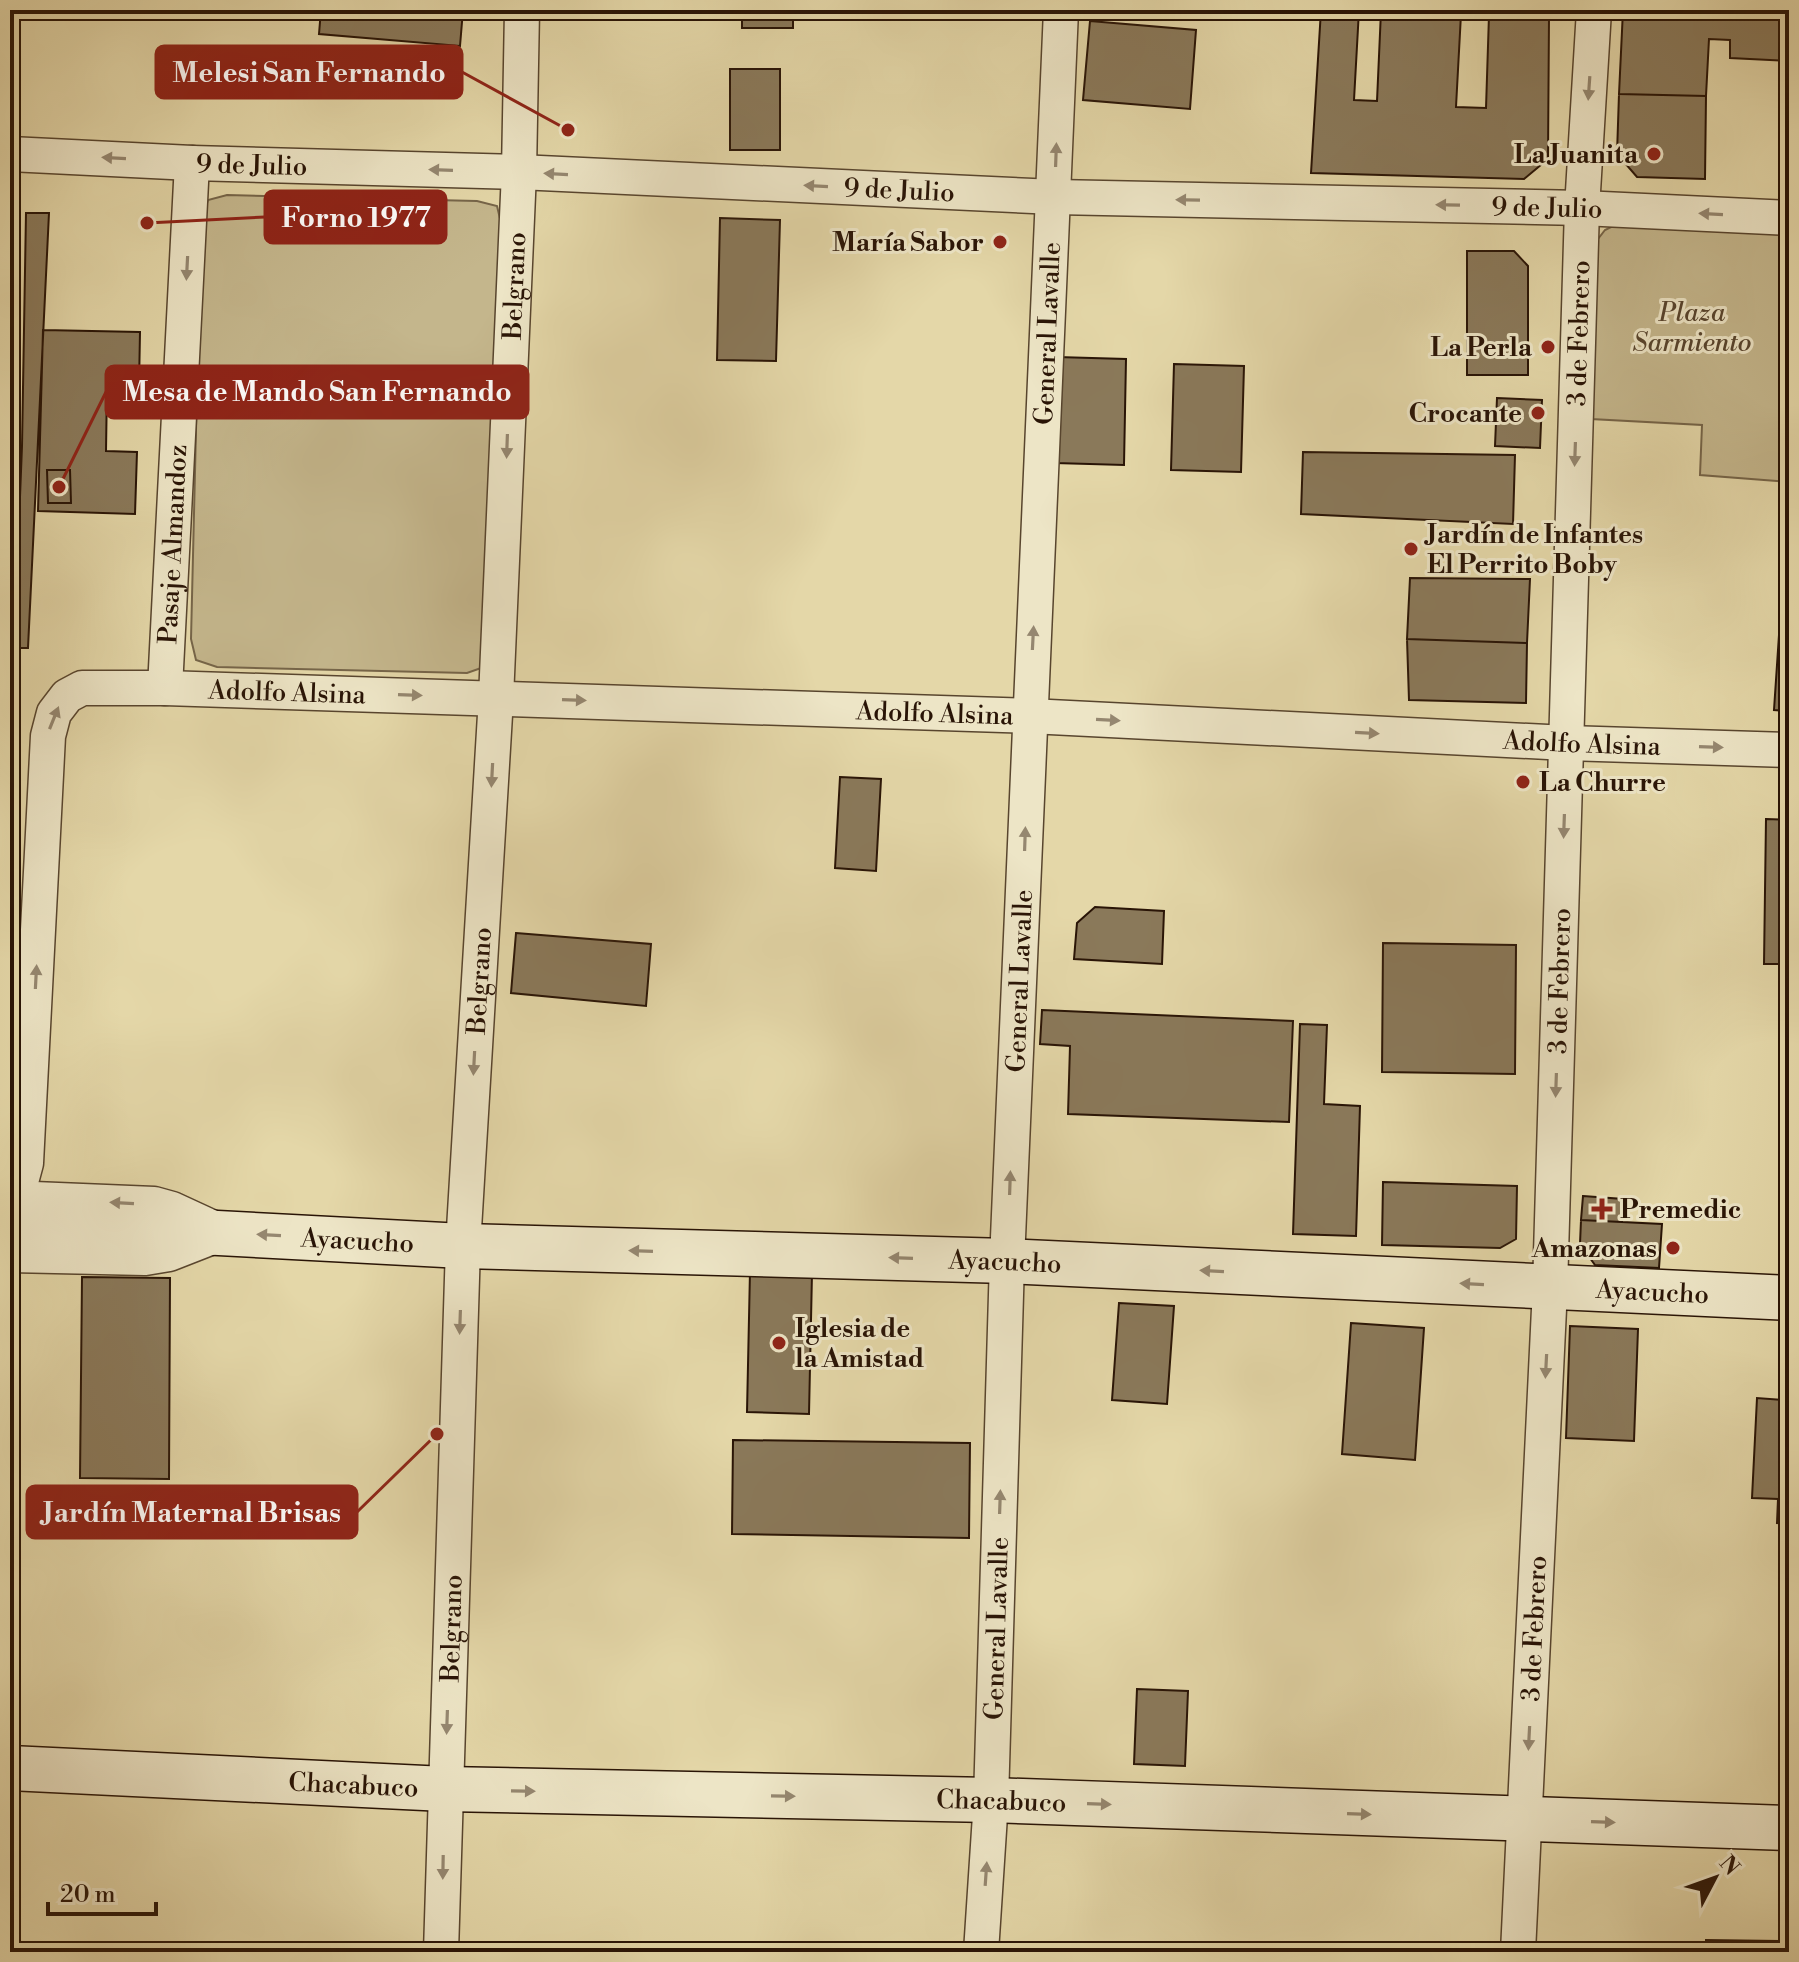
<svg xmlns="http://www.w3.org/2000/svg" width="1799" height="1962" font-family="'Libre Bodoni',serif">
<rect width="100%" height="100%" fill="#e4d7a8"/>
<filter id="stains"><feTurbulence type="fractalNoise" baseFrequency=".0025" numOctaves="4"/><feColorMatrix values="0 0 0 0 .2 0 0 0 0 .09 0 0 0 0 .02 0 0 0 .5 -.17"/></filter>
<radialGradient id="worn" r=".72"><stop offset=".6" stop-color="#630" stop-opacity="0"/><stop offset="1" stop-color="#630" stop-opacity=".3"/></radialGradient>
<!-- green -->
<path fill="#c4b68c" stroke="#766549" stroke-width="2" d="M227,195l250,6 20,5 5,21 -18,440 -17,6 -250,-6 -21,-7 -5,-21 10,-418 7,-21z
M1617,224l172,11v247l-89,-7 2,-50 -111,-6 7,-180 7,-9z"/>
<!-- building -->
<path fill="#8a795a" stroke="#291406" stroke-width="2" d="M321,10h142l-3,36 -141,-12z
M742,10h51v18h-51z
M1321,10h38l-5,90 23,1 4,-90 80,3 -5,93 30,1 3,-93 60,2 -1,142 -24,20 -213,-6z
M1369,10h180v7l-60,-2z
M1623,10h166v51l-59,-3v-18l-21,-1 -3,57 -87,-2z
M1090,21l106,9 -6,79 -107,-9z
M730,69h50v81h-50z
M1619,94l87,2 -1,83 -68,-2 -20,-23z
M26,213h23l-21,435h-14l8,-202z
M720,218l60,2 -4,141 -59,-1z
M1467,251h47l14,15v109h-61z
M43,330l97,2 -1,54 -32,-1 -1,66 31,1 -2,62 -97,-3z
M1057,357l69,2 -2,106 -69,-2z
M1174,364l70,2 -3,106 -70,-2z
M1497,398l45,2 -2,48 -45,-2z
M1303,452l212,3 -2,69 -212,-10z
M47,470h23l1,33h-23z
M1785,545l4,1v165l-15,-1z
M1410,578l120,1 -3,64 -120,-4z
M1407,639l120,4 -1,60 -117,-3z
M840,777l41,2 -5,92 -41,-3z
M1766,819l23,1v144h-25z
M1095,907l69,4 -2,53 -88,-5 3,-36z
M516,933l135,11 -5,62 -135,-13z
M1383,943l133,2 -1,129 -133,-2z
M1042,1010l251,11 -4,101 -221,-8 2,-68 -30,-2z
M1300,1024l27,1 -3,79 36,2 -4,130 -63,-2z
M1383,1182l134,4 -1,53 -16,9 -118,-3z
M1583,1196l40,3 -1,23 -41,-2z
M1581,1220l81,4 -3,44 -64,-3 -15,-21z
M750,1271l62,2 -3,141 -62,-2z
M82,1277l88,1 -1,201 -89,-1z
M1119,1303l55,3 -7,98 -55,-4z
M1351,1323l73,5 -9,132 -73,-6z
M1570,1326l68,3 -4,112 -68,-3z
M1788,1333h1v191l-12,-1 1,-24 -26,-1 5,-100 28,2z
M733,1440l237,3 -1,95 -237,-4z
M1137,1689l51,2 -3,75 -51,-2z
M1706,1940l82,1v11h-82z"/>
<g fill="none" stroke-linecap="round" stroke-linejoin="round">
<!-- street casing -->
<g stroke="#58452e" stroke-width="37">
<g id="street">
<path id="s1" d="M10,154l182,9 327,9 536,25 527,11 207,10"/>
<path id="s2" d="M165,688l27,-525"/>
<path id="s3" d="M10,1188l12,-10 4,-15 22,-427 6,-23 13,-17 15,-8h83l865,28 537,27 222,7"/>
<path d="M10,1198l144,6 18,5 39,18"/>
<path d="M10,1255l135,3 24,-4 46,-18"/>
<path id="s4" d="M441,1952l22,-706 33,-548 23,-526 3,-162"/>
<path id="s5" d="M981,1952l10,-152 16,-539 54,-1251"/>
<path id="s6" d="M1518,1952l32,-664 32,-1080 12,-198"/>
</g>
</g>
<!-- secondary casing -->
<g stroke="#291406" stroke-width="47">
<g id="secondary">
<path id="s7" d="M10,1222l453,24 544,15 782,37"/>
<path id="s8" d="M10,1768l435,21 546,11 798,28"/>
</g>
</g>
<!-- street -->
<use href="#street" stroke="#ede5c6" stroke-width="34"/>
<!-- secondary -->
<use href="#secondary" stroke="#ede5c6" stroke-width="44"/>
<!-- rail casing -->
<g stroke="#291406" stroke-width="9">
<path id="rail" d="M10,108l4,-98"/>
</g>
<!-- rail -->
<use href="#rail" stroke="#ede5c6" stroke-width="6" stroke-dasharray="18" stroke-linecap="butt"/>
</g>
<!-- one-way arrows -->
<defs><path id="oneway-solid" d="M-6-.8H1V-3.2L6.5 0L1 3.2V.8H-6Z" transform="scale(2)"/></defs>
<g fill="#958770">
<use href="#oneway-solid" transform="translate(1589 88) rotate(94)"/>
<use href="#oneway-solid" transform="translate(1056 155) rotate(-88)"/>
<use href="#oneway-solid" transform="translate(114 158) rotate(-177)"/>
<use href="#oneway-solid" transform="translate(441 170) rotate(-178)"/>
<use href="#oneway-solid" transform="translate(556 174) rotate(-177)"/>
<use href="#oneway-solid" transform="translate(816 186) rotate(-177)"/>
<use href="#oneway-solid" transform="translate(1188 200) rotate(-179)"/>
<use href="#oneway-solid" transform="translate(1448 205) rotate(-179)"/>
<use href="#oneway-solid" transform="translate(1711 214) rotate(-177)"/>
<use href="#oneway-solid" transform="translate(187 268) rotate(93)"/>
<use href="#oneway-solid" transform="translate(507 446) rotate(92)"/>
<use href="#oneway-solid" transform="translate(1575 454) rotate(92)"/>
<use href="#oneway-solid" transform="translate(1033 638) rotate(-87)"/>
<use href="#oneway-solid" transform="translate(410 695) rotate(2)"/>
<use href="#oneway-solid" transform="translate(574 700) rotate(2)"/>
<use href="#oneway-solid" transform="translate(54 718) rotate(-68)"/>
<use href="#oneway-solid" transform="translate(1108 720) rotate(3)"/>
<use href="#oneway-solid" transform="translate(1367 733) rotate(3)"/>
<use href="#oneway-solid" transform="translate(1711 747) rotate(2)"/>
<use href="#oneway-solid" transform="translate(492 775) rotate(93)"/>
<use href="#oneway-solid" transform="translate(1564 826) rotate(92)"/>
<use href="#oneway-solid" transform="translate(1025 839) rotate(-88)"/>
<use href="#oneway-solid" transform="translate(36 977) rotate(-87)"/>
<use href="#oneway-solid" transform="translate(474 1063) rotate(93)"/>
<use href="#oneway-solid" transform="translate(1556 1085) rotate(92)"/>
<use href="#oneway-solid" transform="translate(1010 1183) rotate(-88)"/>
<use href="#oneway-solid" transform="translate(122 1203) rotate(-177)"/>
<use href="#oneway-solid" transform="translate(269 1235) rotate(-177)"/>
<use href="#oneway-solid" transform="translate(641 1251) rotate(-178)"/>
<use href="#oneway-solid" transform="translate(901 1258) rotate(-178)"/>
<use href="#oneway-solid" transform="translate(1212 1271) rotate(-177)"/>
<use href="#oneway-solid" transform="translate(1472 1284) rotate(-177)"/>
<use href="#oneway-solid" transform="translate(460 1322) rotate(92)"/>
<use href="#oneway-solid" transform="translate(1546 1366) rotate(93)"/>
<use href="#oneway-solid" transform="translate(1000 1502) rotate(-88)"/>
<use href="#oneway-solid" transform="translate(447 1722) rotate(92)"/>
<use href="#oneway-solid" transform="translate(1529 1738) rotate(93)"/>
<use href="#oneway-solid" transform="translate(523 1791) rotate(1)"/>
<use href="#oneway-solid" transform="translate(783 1796) rotate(1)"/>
<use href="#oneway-solid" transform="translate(1099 1804) rotate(2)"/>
<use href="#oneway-solid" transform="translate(1359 1814) rotate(2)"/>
<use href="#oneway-solid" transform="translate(1603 1822) rotate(2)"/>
<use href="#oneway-solid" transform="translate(443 1867) rotate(91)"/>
<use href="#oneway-solid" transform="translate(986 1874) rotate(-86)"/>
</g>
<!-- markers -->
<g fill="#8f2418" stroke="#ede5c6" stroke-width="3">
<circle cx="1654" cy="154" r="8"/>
<circle cx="1000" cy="242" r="8"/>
<circle cx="1548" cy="347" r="8"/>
<circle cx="1538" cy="413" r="8"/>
<circle cx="1411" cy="549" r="8"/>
<circle cx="1523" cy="782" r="8"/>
<path d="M1598 1197h8v8h8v8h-8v8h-8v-8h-8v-8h8z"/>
<circle cx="1673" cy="1248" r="8"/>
<circle cx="779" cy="1343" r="8"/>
</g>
<g text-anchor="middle" stroke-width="6" stroke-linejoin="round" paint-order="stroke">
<!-- poi labels -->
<g font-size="26" font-weight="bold" fill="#291406" stroke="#ede5c6" text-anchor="end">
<text x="1638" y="163">La Juanita</text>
<text x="984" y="251">María Sabor</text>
<text x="1532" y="356">La Perla</text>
<text x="1522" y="422">Crocante</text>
<text x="1427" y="543" text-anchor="start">Jardín de Infantes<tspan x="1427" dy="30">El Perrito Boby</tspan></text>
<text x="1539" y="791" text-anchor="start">La Churre</text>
<text x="1620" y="1218" text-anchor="start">Premedic</text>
<text x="1657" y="1257">Amazonas</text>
<text x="795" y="1337" text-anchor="start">Iglesia de<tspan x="795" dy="30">la Amistad</tspan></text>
</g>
<!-- street labels -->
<g font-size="26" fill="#291406" stroke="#ede5c6">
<text dy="9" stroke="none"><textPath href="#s1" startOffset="242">9 de Julio</textPath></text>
<text dy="9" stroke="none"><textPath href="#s1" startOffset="890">9 de Julio</textPath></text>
<text dy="9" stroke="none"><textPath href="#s1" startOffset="1538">9 de Julio</textPath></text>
<text dy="9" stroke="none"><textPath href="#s4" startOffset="1668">Belgrano</textPath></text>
<text dy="9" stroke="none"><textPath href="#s6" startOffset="1620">3 de Febrero</textPath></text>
<text dy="9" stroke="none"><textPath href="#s5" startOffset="1620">General Lavalle</textPath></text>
<text dy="9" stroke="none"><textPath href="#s2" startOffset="144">Pasaje Almandoz</textPath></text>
<text dy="9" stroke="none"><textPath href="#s3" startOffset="726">Adolfo Alsina</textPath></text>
<text dy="9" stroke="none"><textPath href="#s3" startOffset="1374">Adolfo Alsina</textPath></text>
<text dy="9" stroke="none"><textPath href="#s3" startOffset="2022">Adolfo Alsina</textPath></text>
<text dy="9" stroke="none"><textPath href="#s4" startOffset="972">Belgrano</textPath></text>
<text dy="9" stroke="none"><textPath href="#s5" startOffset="972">General Lavalle</textPath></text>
<text dy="9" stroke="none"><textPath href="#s6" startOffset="972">3 de Febrero</textPath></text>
<text dy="9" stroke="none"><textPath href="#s7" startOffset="348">Ayacucho</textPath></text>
<text dy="9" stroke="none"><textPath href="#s7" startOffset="996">Ayacucho</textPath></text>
<text dy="9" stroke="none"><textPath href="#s7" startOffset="1644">Ayacucho</textPath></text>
<text dy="9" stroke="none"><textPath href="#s4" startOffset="324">Belgrano</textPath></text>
<text dy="9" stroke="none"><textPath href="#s5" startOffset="324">General Lavalle</textPath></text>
<text dy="9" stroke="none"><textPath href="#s6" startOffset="324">3 de Febrero</textPath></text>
<text dy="9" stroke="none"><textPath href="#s8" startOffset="344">Chacabuco</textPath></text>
<text dy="9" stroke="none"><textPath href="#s8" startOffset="992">Chacabuco</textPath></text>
</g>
<!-- park labels -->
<g font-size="26" font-style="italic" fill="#58452e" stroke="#ede5c6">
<text x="1692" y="321">Plaza<tspan x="1692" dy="30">Sarmiento</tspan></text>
</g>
</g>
<!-- callouts -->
<path fill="none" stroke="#8f2418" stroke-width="3" d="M568 130L462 72M147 223L265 217M59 487L106 392M437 1434L357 1512"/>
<g fill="#8f2418" stroke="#ede5c6" stroke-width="3">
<circle cx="568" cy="130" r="8"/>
<circle cx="147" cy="223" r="8"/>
<circle cx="59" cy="487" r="8"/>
<circle cx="437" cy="1434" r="8"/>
</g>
<g fill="#8f2418" stroke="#8f2418" stroke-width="3">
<rect x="156" y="46" width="306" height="52" rx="8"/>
<rect x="265" y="191" width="181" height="52" rx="8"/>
<rect x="106" y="366" width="422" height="52" rx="8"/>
<rect x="27" y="1486" width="330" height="52" rx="8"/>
</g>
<g font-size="28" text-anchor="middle" font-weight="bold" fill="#fff">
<text x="309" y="82">Melesi San Fernando</text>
<text x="356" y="227">Forno 1977</text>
<text x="317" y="401">Mesa de Mando San Fernando</text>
<text x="192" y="1522">Jardín Maternal Brisas</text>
</g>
<!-- margin -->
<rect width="1799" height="1962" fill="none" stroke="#e4d7a8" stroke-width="40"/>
<rect x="12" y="12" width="1775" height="1938" fill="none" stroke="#291406" stroke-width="4"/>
<rect x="20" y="20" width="1759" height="1922" fill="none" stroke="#291406" stroke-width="2"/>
<!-- north arrow -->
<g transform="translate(1715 1878) rotate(49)" stroke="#ede5c6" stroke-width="6" paint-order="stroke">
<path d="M0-6L14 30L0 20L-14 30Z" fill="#291406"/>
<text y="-12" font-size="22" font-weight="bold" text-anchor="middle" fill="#291406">N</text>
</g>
<!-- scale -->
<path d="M48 1902v12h108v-12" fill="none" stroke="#291406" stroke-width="4"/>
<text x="60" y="1902" font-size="24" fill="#291406" stroke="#ede5c6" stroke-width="6" paint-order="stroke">20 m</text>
<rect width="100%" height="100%" filter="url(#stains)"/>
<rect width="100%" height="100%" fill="url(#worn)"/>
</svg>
